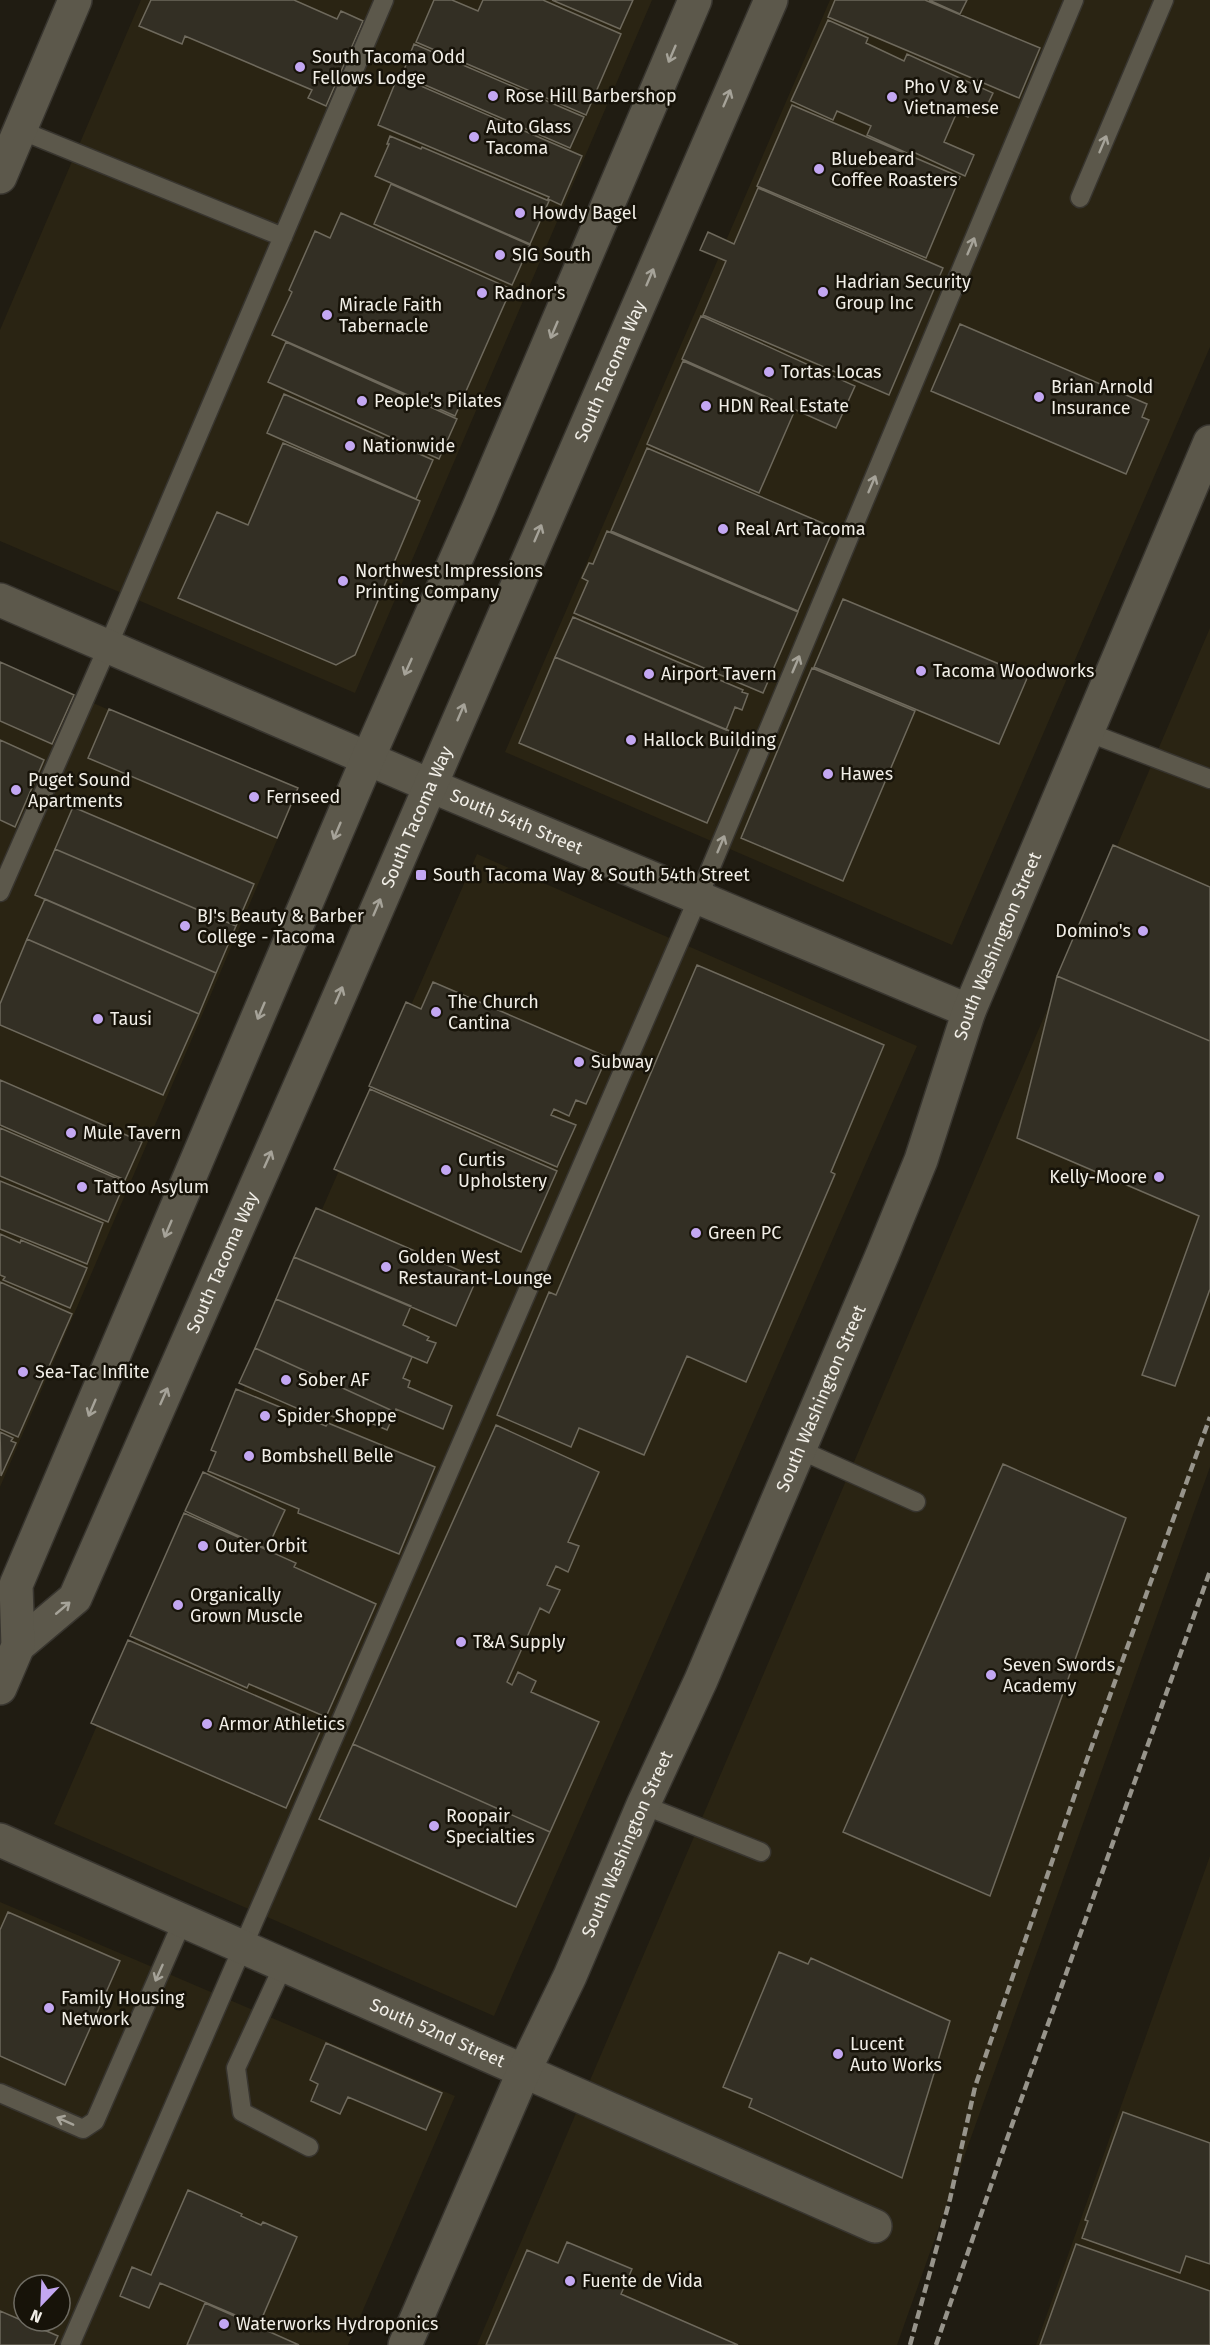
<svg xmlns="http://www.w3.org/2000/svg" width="1210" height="2345" font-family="'Fira Sans',sans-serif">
<rect width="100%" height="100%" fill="#201c12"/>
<!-- built -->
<path fill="#2a2413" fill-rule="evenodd" d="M141,0h511l-297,693 -355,-152v-211z
M830,0h380v347l-258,598 -447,-193z
M1210,628v839l-313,878h-420z
M0,663l298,128 -298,696z
M477,854l440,192 -423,970 -440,-192z
M1210,1856v489h-174z
M0,1902l455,194 -107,249h-348zM24,2285h36v36h-36z"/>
<!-- building -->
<path fill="#332f24" stroke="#6e695c" stroke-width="1.5" d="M151,0h143l43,19 4,-8 22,10 -37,85 -18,-8 4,-8 -127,-54 -3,8 -43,-18z
M434,0h18l26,11 5,-11h60l78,34 -35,81 -170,-73z
M552,0h81l-13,29z
M835,0h90l115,48 -21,50 -191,-81z
M929,0h38l-7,14z
M828,20l40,18 -2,5 38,18 3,-7 86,39 -9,19 -11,-6 -5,11 -11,-5 -13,30 30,13 -9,21 -54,-25 -2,3 -42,-19 4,-9 -34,-15 -4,9 -42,-19z
M414,44l170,73 -14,31 -168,-73z
M398,76l184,80 -21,49 -13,-6 1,-2 -171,-72z
M792,105l168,72 -34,81 -169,-72z
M390,136l31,13 1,-2 127,54 -19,43 -155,-68 14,-32h-2z
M391,184l139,61 -18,40 -138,-61z
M758,188l185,80 -54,127 -186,-80 23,-54 -26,-11 8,-18 26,12z
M341,213l170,76 -56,127 -183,-81 20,-43 -3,-2 26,-59 15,7z
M701,316l154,70 -19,42 -154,-69z
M960,324l187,80 -5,13 7,3 -23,54 -195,-83z
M286,342l171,77 -18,40 -171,-77z
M683,361l112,49 -36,83 -112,-49z
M284,394l149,66 -17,39 -149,-66z
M283,443l137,58 -65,154 -19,10 -158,-67 39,-86 31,13z
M647,448l187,80 -36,83 -187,-80z
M607,531l191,81 -35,81 -189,-80 14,-32 -6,-3 7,-15 4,1z
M843,599l185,77 -29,68 -185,-77z
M573,617l170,73 -1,2 6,2 -6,16 -7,-3 -9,23 -171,-73z
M555,657l189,80 -37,86 -188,-80z
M0,662l74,33 -22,49 -52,-23z
M812,668l103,43 -72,170 -102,-43z
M109,709l189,79 -21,50 -189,-80z
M0,740l44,20 -29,67 -15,-7z
M73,807l181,77 -18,42 -181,-77z
M1113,845l97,42v154l-153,-65z
M55,849l181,77 -20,47 -181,-78z
M45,899l171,74 -17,41 -172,-75z
M27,939l172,75 -36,81 -163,-70v-21z
M697,965l187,80 -53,127 4,2 -89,208 -59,-26 -43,99 -65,-27 -8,19 -74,-32 52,-123 7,3z
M1057,976l153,65v248l-35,97 -33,-11 57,-159 -182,-78z
M433,982l174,75 -21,47 -10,-4 -7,16 -15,-7 -3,6 25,10 -19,42 -188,-81 37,-84 15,7z
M0,1080l142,62 -17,38 -125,-55z
M370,1089l187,82 -36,81 -187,-83z
M0,1128l125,54 -17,40 -108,-46z
M0,1181l103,42 -16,41 -87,-35z
M316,1208l161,70 -21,48 -162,-69z
M0,1234l20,9 1,-3 66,28 -17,40 -67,-28 2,-3 -5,-2z
M294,1257l117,49 -8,19 26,12 -2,3 9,3 -9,20 -151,-64z
M0,1282l72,32 -54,123 -18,-8z
M276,1299l136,58 -9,21 7,3 -2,6 44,19 -9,23 -47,-20 -1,3 -140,-64z
M255,1348l140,64 -8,18 -30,-13 -3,6 -9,-4 -1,2 -25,-10 -2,6 -78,-34z
M236,1389l90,37 2,-3 107,44 -36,87 -101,-41 1,-4 -91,-38 8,-19 -5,-2z
M496,1425l103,47 -31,70 11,4 -11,26 -12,-6 -9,19 13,5 -11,23 -9,-5 -33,74 5,3 6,-13 18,9 -5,11 68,30 -49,110 -197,-88z
M0,1432l13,6 -2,3 5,2 -15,33z
M1003,1464l123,54 -136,378 -147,-64z
M203,1472l82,38 -18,39 -82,-38z
M184,1513l112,50 -2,4 82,37 -50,113 -77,-33 -2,4 -117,-52z
M128,1640l195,85 -37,83 -195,-85z
M353,1744l197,88 -34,75 -197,-88z
M8,1912l112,49 -55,124 -65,-29v-126z
M779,1952l29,12 3,-6 139,63 -48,157 -153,-71 3,-8 -29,-12z
M326,2043l116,50 -16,37 -78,-33 -8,17 -29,-13 7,-17 -8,-4z
M1123,2112l87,31v121l-24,-8 -6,17 -98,-35 6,-17 -3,-1z
M188,2190l54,24 -1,2 20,9 2,-3 34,15 -38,88 -99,-42 -11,25 -29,-12 12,-29 19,8z
M567,2242l65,27 -11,25 117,51h-252l41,-95 31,13z
M1076,2244l134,47v54h-170z
M205,2303l94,42h-112z
M0,2311l58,25 -4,9h-54z"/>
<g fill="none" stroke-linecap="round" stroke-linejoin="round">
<!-- service casing -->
<g stroke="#38352f" stroke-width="21">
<path id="service" d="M20,130l263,107
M1080,198l84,-198
M1087,732l123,47
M0,892l108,-246 276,-646
M798,1449l118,53
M643,1805l118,47
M284,1964l-48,104 6,44 67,35
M0,2093l83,36 12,-8 88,-201
M70,2345l628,-1447 376,-898"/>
</g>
<!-- minor casing -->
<g stroke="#38352f" stroke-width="36">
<g id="minor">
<path id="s1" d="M0,1840l875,386"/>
</g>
</g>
<!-- tertiary casing -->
<g stroke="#38352f" stroke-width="36">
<g id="tertiary">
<path d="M0,177l75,-177"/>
<path id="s2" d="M0,600l429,185 540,226"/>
<path id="s3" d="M405,2345l119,-274 46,-95 73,-171 58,-125 182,-427 38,-93 48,-149 241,-569"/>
</g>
</g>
<!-- secondary casing -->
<g stroke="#38352f" stroke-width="36">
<g id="secondary">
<path id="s4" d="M18,1646l57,-48 250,-569 446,-1029"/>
<path d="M0,1688l18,-42 -2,-61 352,-827 111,-251 216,-507"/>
</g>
</g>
<!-- service -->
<use href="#service" stroke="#5c584b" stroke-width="18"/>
<!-- minor -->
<use href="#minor" stroke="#5c584b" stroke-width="33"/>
<!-- tertiary -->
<use href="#tertiary" stroke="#5c584b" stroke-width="33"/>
<!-- secondary -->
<use href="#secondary" stroke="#5c584b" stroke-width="33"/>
<!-- rail -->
<path stroke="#97948b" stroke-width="4.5" stroke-dasharray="9 4.5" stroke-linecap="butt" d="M910,2345l40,-146 25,-112 110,-322 125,-348
M936,2345l71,-206 203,-568"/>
</g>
<!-- one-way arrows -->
<defs><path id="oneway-shaft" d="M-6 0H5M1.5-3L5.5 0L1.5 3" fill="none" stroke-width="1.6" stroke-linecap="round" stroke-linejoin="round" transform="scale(1.5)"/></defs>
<g stroke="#a6a399">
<use href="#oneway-shaft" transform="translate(672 54) rotate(113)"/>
<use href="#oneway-shaft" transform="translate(727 98) rotate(-67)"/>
<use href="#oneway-shaft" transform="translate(1103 144) rotate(-67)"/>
<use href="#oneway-shaft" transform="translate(971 246) rotate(-67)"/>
<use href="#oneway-shaft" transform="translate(650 277) rotate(-67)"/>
<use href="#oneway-shaft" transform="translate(554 330) rotate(113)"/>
<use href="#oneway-shaft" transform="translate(872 484) rotate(-67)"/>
<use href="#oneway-shaft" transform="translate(538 533) rotate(-67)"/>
<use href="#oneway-shaft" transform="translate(796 664) rotate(-67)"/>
<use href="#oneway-shaft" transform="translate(408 667) rotate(114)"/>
<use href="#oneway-shaft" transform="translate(461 712) rotate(-67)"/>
<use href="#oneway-shaft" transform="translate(337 831) rotate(113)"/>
<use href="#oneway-shaft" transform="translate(721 844) rotate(-67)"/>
<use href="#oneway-shaft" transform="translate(377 907) rotate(-67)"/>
<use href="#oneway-shaft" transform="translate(339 995) rotate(-67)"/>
<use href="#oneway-shaft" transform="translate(261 1011) rotate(113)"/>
<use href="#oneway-shaft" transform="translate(268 1159) rotate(-66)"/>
<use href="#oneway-shaft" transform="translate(168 1229) rotate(113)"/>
<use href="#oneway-shaft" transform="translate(164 1396) rotate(-66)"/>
<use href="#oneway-shaft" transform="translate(92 1408) rotate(113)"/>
<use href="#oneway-shaft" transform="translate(63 1608) rotate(-40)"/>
<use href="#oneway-shaft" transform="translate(159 1973) rotate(114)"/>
<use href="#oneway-shaft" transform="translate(65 2121) rotate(-156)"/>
</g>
<!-- markers -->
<g fill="#c3a7f2" stroke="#171309" stroke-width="2">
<circle cx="300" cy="67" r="6"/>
<circle cx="493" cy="96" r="6"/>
<circle cx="892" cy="97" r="6"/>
<circle cx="474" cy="137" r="6"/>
<circle cx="819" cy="169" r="6"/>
<circle cx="520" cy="213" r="6"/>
<circle cx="500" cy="255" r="6"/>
<circle cx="823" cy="292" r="6"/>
<circle cx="482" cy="293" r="6"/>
<circle cx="327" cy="315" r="6"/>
<circle cx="769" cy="372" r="6"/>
<circle cx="1039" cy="397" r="6"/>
<circle cx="362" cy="401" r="6"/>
<circle cx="706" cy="406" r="6"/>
<circle cx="350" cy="446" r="6"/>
<circle cx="723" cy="529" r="6"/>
<circle cx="343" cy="581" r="6"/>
<circle cx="921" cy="671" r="6"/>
<circle cx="649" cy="674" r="6"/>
<circle cx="631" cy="740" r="6"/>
<circle cx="828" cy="774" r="6"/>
<circle cx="16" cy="790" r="6"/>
<circle cx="254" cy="797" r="6"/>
<rect x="415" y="869" width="12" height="12" rx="3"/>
<circle cx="185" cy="926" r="6"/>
<circle cx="1143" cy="931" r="6"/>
<circle cx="436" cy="1012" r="6"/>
<circle cx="98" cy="1019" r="6"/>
<circle cx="579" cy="1062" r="6"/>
<circle cx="71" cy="1133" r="6"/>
<circle cx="446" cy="1170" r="6"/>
<circle cx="1159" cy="1177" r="6"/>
<circle cx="82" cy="1187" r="6"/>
<circle cx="696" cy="1233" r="6"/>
<circle cx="386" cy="1267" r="6"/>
<circle cx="23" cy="1372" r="6"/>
<circle cx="286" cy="1380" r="6"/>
<circle cx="265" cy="1416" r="6"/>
<circle cx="249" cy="1456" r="6"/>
<circle cx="203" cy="1546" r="6"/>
<circle cx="178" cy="1605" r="6"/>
<circle cx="461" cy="1642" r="6"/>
<circle cx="991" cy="1675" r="6"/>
<circle cx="207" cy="1724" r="6"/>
<circle cx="434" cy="1826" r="6"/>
<circle cx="49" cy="2008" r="6"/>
<circle cx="838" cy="2054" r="6"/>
<circle cx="570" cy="2281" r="6"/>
<circle cx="224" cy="2324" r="6"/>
</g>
<g text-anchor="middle" stroke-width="5" stroke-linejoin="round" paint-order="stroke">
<!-- poi labels -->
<g font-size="18" fill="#f1eee7" stroke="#171309" text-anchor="start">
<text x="312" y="63">South Tacoma Odd<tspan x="312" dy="21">Fellows Lodge</tspan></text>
<text x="904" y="93">Pho V &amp; V<tspan x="904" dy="21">Vietnamese</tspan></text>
<text x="505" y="102">Rose Hill Barbershop</text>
<text x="486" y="133">Auto Glass<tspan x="486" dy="21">Tacoma</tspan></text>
<text x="831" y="165">Bluebeard<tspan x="831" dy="21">Coffee Roasters</tspan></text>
<text x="532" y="219">Howdy Bagel</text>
<text x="512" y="261">SIG South</text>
<text x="835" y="288">Hadrian Security<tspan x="835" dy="21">Group Inc</tspan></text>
<text x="494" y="299">Radnor's</text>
<text x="339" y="311">Miracle Faith<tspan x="339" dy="21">Tabernacle</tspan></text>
<text x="781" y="378">Tortas Locas</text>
<text x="1051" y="393">Brian Arnold<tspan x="1051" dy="21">Insurance</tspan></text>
<text x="374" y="407">People's Pilates</text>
<text x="718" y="412">HDN Real Estate</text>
<text x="362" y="452">Nationwide</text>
<text x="735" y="535">Real Art Tacoma</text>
<text x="355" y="577">Northwest Impressions<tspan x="355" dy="21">Printing Company</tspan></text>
<text x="933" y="677">Tacoma Woodworks</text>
<text x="661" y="680">Airport Tavern</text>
<text x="643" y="746">Hallock Building</text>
<text x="840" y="780">Hawes</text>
<text x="28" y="786">Puget Sound<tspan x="28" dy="21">Apartments</tspan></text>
<text x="266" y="803">Fernseed</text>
<text x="433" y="881">South Tacoma Way &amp; South 54th Street</text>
<text x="197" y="922">BJ's Beauty &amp; Barber<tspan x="197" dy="21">College - Tacoma</tspan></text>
<text x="1131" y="937" text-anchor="end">Domino's</text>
<text x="448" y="1008">The Church<tspan x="448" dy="21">Cantina</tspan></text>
<text x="110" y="1025">Tausi</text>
<text x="591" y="1068">Subway</text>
<text x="83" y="1139">Mule Tavern</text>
<text x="458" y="1166">Curtis<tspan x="458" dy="21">Upholstery</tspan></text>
<text x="1147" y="1183" text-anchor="end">Kelly-Moore</text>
<text x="94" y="1193">Tattoo Asylum</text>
<text x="708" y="1239">Green PC</text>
<text x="398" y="1263">Golden West<tspan x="398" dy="21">Restaurant-Lounge</tspan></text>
<text x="35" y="1378">Sea-Tac Inflite</text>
<text x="298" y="1386">Sober AF</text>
<text x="277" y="1422">Spider Shoppe</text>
<text x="261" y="1462">Bombshell Belle</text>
<text x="215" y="1552">Outer Orbit</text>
<text x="190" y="1601">Organically<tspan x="190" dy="21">Grown Muscle</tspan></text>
<text x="473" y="1648">T&amp;A Supply</text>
<text x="1003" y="1671">Seven Swords<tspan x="1003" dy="21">Academy</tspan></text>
<text x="219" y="1730">Armor Athletics</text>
<text x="446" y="1822">Roopair<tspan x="446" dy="21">Specialties</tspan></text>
<text x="61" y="2004">Family Housing<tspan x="61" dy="21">Network</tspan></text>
<text x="850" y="2050">Lucent<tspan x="850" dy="21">Auto Works</tspan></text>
<text x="582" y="2287">Fuente de Vida</text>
<text x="236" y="2330">Waterworks Hydroponics</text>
</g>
<!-- street labels -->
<g font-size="18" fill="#f1eee7" stroke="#171309">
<text dy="6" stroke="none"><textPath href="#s4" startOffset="1413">South Tacoma Way</textPath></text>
<text dy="6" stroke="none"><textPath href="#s4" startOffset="927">South Tacoma Way</textPath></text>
<text dy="6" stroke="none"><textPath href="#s2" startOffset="562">South 54th Street</textPath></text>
<text dy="6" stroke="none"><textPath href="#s3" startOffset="1520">South Washington Street</textPath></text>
<text dy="6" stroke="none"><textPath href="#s4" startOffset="441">South Tacoma Way</textPath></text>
<text dy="6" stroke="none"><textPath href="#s3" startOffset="1034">South Washington Street</textPath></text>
<text dy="6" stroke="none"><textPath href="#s3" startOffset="548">South Washington Street</textPath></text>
<text dy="6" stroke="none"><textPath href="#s1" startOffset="478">South 52nd Street</textPath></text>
</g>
</g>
<!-- north arrow -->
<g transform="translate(42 2303) rotate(203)"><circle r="28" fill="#171309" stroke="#6e6b62" stroke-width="1.5"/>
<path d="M0-4.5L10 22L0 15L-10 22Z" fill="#c3a7f2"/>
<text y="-9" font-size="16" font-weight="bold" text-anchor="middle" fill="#f1eee7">N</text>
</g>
</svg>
